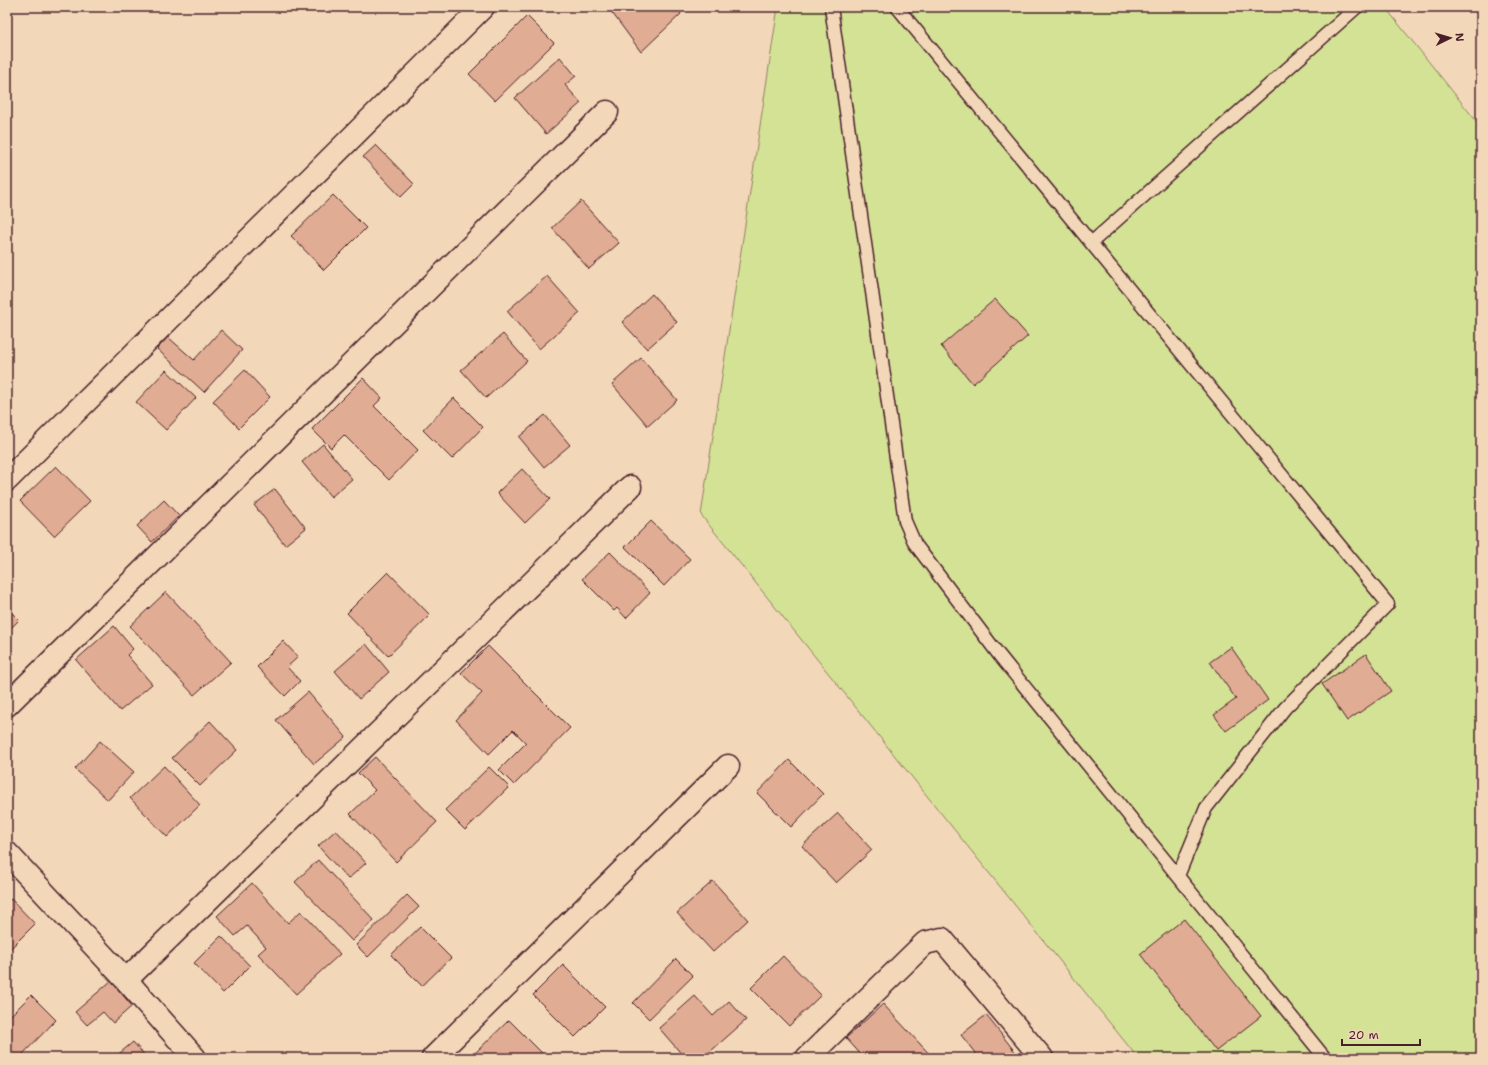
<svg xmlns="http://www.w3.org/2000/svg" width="1488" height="1065" font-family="'Shantell Sans',sans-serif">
<rect width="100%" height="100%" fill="#f2d8b9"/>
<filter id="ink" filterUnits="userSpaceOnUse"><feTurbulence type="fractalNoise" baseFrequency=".025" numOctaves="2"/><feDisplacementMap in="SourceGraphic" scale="8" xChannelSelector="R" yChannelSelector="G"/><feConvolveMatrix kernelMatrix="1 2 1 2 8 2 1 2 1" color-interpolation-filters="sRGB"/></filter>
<g filter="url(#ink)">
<!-- green -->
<path fill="#d4e295" stroke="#8f8060" d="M778,7h607l96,120v931h-343l-437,-543z"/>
<!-- building -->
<path fill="#e0ac93" stroke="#4a1f2b" d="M613,7h61l7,7 -40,38 -31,-42z
M527,16l27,27 -59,58 -26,-27z
M560,57l16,19 -11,9 16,18 -35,31 -31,-36z
M376,145l38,39 -13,13 -38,-40z
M333,195l33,33 -42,42 -33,-34z
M581,201l38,42 -30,26 -37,-41z
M547,276l33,37 -41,36 -32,-38z
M652,294l25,28 -30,27 -25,-27z
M995,299l33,37 -55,48 -32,-38z
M221,330l21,20 -38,42 -47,-43 11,-12 26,23z
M503,334l24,27 -41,37 -25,-28z
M641,358l36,42 -29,26 -36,-42z
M166,370l30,28 -30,32 -30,-28z
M245,370l25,27 -31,31 -26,-27z
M363,378l19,20 -8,8 44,44 -29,30 -45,-45 -13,13 -19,-19z
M454,398l29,29 -31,32 -29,-29z
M545,415l25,30 -26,22 -25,-30z
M323,444l29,35 -21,18 -29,-35z
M56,466l34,35 -36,35 -34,-35z
M522,469l28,30 -25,24 -28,-30z
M275,489l31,39 -21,17 -31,-40z
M164,500l15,16 -27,26 -15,-16z
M651,521l39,38 -26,27 -39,-39z
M610,552l40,41 -24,25 -9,-10 -3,3 -32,-32z
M388,572l42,43 -42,41 -41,-43z
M166,592l65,70 -37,33 -64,-69z
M7,608l12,12 -12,12z
M114,626l19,23 -6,6 25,29 -32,27 -44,-51z
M283,641l15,16 -11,10 13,14 -15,15 -28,-29z
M366,644l23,28 -30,27 -24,-28z
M488,646l82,82 -56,57 -15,-15 27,-27 -13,-13 -24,24 -33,-34 26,-27 -21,-20z
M1231,647l37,53 -42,31 -12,-16 22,-16 -26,-37z
M1366,654l25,37 -44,30 -25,-37z
M308,692l38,45 -32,27 -38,-44z
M210,721l27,29 -37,36 -28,-28z
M100,741l34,31 -26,28 -33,-31z
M375,757l62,65 -41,40 -46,-48 25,-24 -17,-17z
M789,760l34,34 -32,33 -34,-34z
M164,766l36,39 -33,32 -37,-39z
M489,767l20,20 -44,43 -20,-20z
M838,813l34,37 -36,33 -34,-37z
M336,830l30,33 -18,16 -30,-33z
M318,860l56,60 -22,21 -57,-59z
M713,881l35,39 -35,32 -36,-39z
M252,883l36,40 13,-12 39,43 -44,40 -38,-40 8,-7 -19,-21 -12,10 -18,-20z
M407,895l12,12 -51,50 -12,-12z
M11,899l24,25 -28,28v-49z
M1184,919l77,97 -45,35 -76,-97z
M420,927l31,31 -29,28 -31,-31z
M221,936l29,30 -27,27 -29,-30z
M783,956l38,39 -32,31 -38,-38z
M676,959l17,17 -44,43 -16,-16z
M563,965l42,42 -30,30 -42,-42z
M111,981l21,25 -19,17 -10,-11 -16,13 -12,-13z
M31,995l25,25 -37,38h-11l-1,-1v-38z
M695,996l18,20 16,-15 17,19 -43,38h-18l-26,-30z
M883,1004l50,54h-69l-18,-20z
M986,1015l34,43h-41l-18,-23z
M509,1020l36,36 -2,2h-69l-2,-2z
M133,1042l14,16h-33z"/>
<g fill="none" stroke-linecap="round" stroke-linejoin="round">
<!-- lane casing -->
<g stroke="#4a1f2b" stroke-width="15">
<path id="lane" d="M831,7l74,514 10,23 84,111 326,403
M897,7l491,597 -103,104 -79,100 -28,68
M1091,243l266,-236"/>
</g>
<!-- street casing -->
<g stroke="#4a1f2b" stroke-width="25">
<path id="street" d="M7,480l476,-473
M7,705l600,-593
M7,853l119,127 69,78
M126,980l504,-493
M433,1058l295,-292
M807,1058l118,-115 17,-4 100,119"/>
</g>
<!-- lane -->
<use href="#lane" stroke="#f2d8b9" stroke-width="12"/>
<!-- street -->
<use href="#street" stroke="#f2d8b9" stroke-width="22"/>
</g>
</g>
<!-- margin -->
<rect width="1488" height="1065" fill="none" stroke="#f2d8b9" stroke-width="24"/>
<rect x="12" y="12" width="1464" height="1041" fill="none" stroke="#4a1f2b" stroke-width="1.5" filter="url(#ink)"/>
<!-- north arrow -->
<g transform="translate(1450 38) rotate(85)" stroke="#f2d8b9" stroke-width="3" paint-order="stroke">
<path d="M0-3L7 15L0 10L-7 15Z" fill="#4a1f2b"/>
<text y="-6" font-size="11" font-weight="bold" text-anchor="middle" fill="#4a1f2b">N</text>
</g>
<!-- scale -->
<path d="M1342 1039v6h78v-6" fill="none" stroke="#4a1f2b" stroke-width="2"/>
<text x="1348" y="1039" font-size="12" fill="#4a1f2b" stroke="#f2d8b9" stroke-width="3" paint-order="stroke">20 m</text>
</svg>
